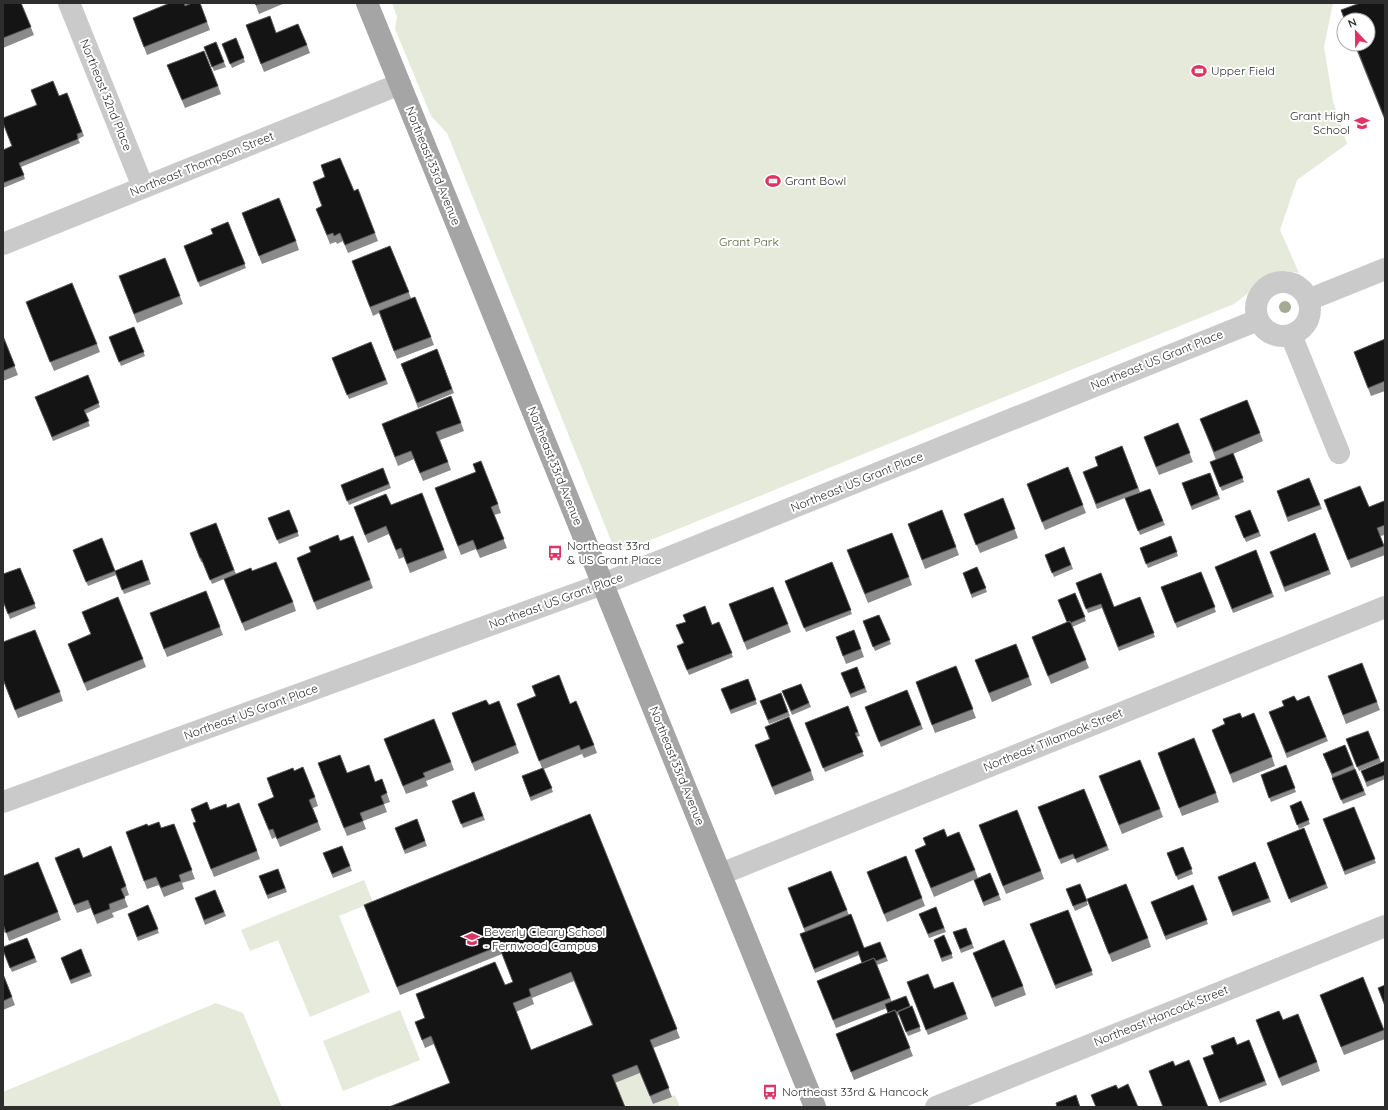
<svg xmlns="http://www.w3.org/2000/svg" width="1388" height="1110" font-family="Quicksand,sans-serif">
<rect width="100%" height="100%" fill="#fff"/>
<!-- green -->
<path fill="#e6eada" d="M392,3h941l-9,44 9,54 14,43 -50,36 -17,50 19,43 -13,-2 -12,2 -40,31 -603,244 -8,-1 -11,-4 -165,-410 -16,-17 -36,-87 2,-12z
M364,880l9,22 -34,14 31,76 -60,25 -32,-77 -28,11 -9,-21z
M216,1003l27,10 39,94h-279v-15z
M400,1010l20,50 -77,31 -20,-50z
M640,1073l13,31 22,-9 5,12h-55l-10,-24z"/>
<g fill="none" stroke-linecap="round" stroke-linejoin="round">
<!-- minor -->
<path stroke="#cacaca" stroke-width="22" d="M69,3l74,184
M3,244l397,-160
M1256 309a27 27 0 1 1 54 0a27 27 0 1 1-54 0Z
M1308,300l77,-31
M1291,335l48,118
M3,802l600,-218 655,-264
M721,874l664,-267
M936,1107l449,-181"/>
<!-- major -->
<path stroke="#a5a5a5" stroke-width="22" d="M367,3l448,1104"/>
</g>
<!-- trees -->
<circle fill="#a3ab94" cx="1285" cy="307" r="6"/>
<!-- wall -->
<path fill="#8a8a8a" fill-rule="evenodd" d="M3,3h18l13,32 -31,13z
M170,3h30l10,27 -63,25 -14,-37z
M255,3h30l-26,11z
M1385,3v118l-31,-77h14v-24h-24l-3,-10z
M246,25l30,8 31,12 3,8 -46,19z
M236,38l9,24 -13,6 -10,-24z
M216,42l10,25 -12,4 -10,-24z
M167,65l51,21 3,8 -36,14z
M67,93l17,43 -6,3 2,4 -59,24 4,12 -22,9v-38l9,-4 47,-50z
M321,165l33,26 21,42 3,8 -30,12 -5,-12 -6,3 -1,-2 -6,2 -14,-35 6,-3 3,-29z
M245,221l51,20 3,9 -37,14z
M228,222l18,46 -46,19 -16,-41 29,-12z
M390,246l21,52 20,39 3,8 -37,14 -18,-46 -6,3 -18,-47z
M165,258l18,46 -46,19 -18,-47z
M29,310l68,34 3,8 -46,19z
M134,327l11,29 -24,10 -12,-29z
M3,336l15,39 -15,6z
M1385,339v52l-14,5 -17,-44z
M371,342l17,42 -39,15 -17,-41z
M437,349l17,44 -36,15 -17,-44z
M88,375l12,32 -15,7 5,12 -37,15 -16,-39z
M1247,400l16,41 -30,13 11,28 -22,9 -12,-29 6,-2 -16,-41z
M461,423l3,8 -24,9 11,30 -28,11 -9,-22 -16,7 -16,-42z
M1178,423l15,39 -34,13 -15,-38z
M1122,446l18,46 -43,17 -14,-37 15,-6z
M1068,467l18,46 -41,17 -18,-46z
M383,468l8,20 -42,17 -8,-20z
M1210,473l10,26 -28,11 -10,-27z
M1309,478l13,31 -34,13 -11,-31z
M1150,489l15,36 -25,10 -15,-37z
M438,496l60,8 3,9 -7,2 13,33 -27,10 -4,-9 -15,6z
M1003,498l15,40 -38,15 -16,-39z
M391,505l53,45 3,8 -37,15 -6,-16 -5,2 -10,-25 -21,9 -14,-36z
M1385,505v30l-5,1 5,12v7l-34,13 -24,-60 42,-1z
M289,510l10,26 -20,8 -11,-26z
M942,510l17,45 -34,14 -17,-45z
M1250,510l11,26 -15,6 -11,-26z
M216,523l20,51 -24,10 -9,-22h-2l-11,-29z
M1315,533l16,41 -46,18 -15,-40z
M1171,536l7,20 -30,12 -8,-20z
M340,541l30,39 3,8 -56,22 -17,-44z
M1064,547l9,22 -19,8 -9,-22z
M73,550l42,21 27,-11 9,24 -27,10 -8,-19 -28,11z
M1256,550l18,47 -41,16 -18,-46z
M850,559l59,18 3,8 -44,18z
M832,562l20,52 -46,18 -21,-51z
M977,567l10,25 -15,6 -9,-25z
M20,568l16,40 -26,11 -7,-18z
M252,571l41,31 3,9 -51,20 -18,-44z
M1201,572l15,40 -39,16 -16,-41z
M1076,583l38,24 26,-10 15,40 -36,14 -17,-43 -14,5z
M206,591l17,44 -56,22 -17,-44z
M1075,593l11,28 -14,6 17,41 -38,16 -19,-47 35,-15z
M729,604l59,20 3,8 -44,18z
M82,612l61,47 3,8 -59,24 -19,-47 23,-9z
M879,615l12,29 -16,7 -12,-30z
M719,622l14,35 -44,18 -12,-29 6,-3 29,-18z
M836,637l25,12 3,8 -18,7z
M975,660l54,17 3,8 -40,17z
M956,666l20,52 -41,15 -19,-51z
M857,667l10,25 -16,6 -10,-25z
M748,679l9,25 -26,10 -10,-25z
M3,680l57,12 3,9 -45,17z
M801,684l10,23 -19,8 -10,-24z
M1331,684l46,18 3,8 -34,14z
M907,690l16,39 -42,18 -16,-40z
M781,693l9,23 -21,8 -9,-23z
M1309,696l19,45 -41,17 -18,-46z
M517,704h53l24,41 3,8 -13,5 -2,-4 -38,15 9,23 -22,9 -9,-25 20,-8z
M489,705l27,40 3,8 -44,18 -23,-58z
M848,706l12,30 -4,1 8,19 -39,16 -20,-49z
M1242,718l30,39 3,9 -42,17 -17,-45 9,-13z
M765,727l46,44 3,9 -39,15 -17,-42 11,-14z
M1368,731l13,31 -22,9 -13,-32z
M384,739l67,23 3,8 -28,11 2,5 -22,8z
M1345,745l21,50 -23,9 -20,-50z
M1385,761v18l-18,8 -6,-16z
M1161,762l55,31 3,9 -37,14z
M1286,765l10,27 -25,10 -10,-27z
M294,771l21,26 3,9 -5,2 8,22 -41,17 -4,-10 -4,2 -14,-35 16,-6 -7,-20z
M321,772l26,1 28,9 7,-3 8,23 -6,2 3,8 -24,9 3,8 -19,7z
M1099,776l61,33 3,8 -41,17z
M1084,789l25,61 -32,13 -2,-5 -14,6 -23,-57z
M474,792l11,28 -22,8 -11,-27z
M1301,801l9,23 -11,5 -9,-23z
M239,803l21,56 -46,18 -21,-54 3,-1 14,-12 17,-2z
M1354,807l22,56 -31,12 -22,-56z
M590,814l90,224 -27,10 19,49 -19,7 -13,-31 -25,10h-165l-16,-39 -9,4 -7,-18 -3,-8 10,-4 -9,-24 89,-9 8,-3 -11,-28 -102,41 -33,-81zM574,981l18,44 -61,25 -15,-38 18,-8 -2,-6z
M417,819l10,27 -22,8 -10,-26z
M174,824l21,55 -13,4 2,6 -20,8 -5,-12 -12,4 -21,-57 22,-6 13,2z
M1304,828l24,60 -37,15 -24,-60z
M982,833l59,38 3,8 -38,15z
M947,837l28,33 3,8 -44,19 -19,-47z
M342,846l10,25 -19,7 -10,-25z
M1183,847l10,27 -15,6 -11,-27z
M83,858l43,28 3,9 -5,2 4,10 -16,6 2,4 -17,7 -6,-16 -14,5 -19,-47z
M1255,862l16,40 -38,14 -15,-39z
M278,869l9,23 -19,7 -9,-23z
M831,871l18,44 15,33 16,-6 8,19 -11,4 15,37 14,-6 4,11 2,-1 9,25 -13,5 -9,-21 -2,1 16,40 -59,24 -18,-46 52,-21 -1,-5 -51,20 -19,-47 45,-18 -3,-8 -44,18 -15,-39 5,-2 -17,-44z
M867,872l55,26 3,8 -38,16z
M990,873l11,27 -17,6 -10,-26z
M3,876l55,36 3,8 -52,21 -3,-9 -3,1z
M1080,884l8,21 -13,6 -9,-22z
M1193,885l15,39 -42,16 -15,-38z
M215,890l11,26 -21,9 -10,-27z
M148,905l11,28 -21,8 -10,-27z
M936,907l10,25 -17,6 -10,-24z
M1090,907l58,31 3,9 -39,15z
M1068,910l25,65 -37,14 -26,-65z
M966,928l8,20 -13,5 -8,-21z
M944,935l9,23 -11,4 -8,-22z
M27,938l10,24 -25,10 -9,-21z
M81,949l11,27 -21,8 -10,-26z
M973,953l50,33 3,9 -31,12z
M3,974l12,31 -12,5z
M907,982l27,7 19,-7 15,37 -40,16z
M1320,995l64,35 1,2v7l-41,16z
M1283,1020l34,42 3,9 -38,15 -23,-57z
M1249,1040l18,45 -47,18 -17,-45z"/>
<!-- building -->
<path fill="#141414" stroke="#5a5a5a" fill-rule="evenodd" d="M3,3h18l10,24 -28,11z
M170,3h14l1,3 7,-3h8l7,19 -63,25 -11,-29z
M255,3h7l-6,2z
M1360,3h25v116l-30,-75h13v-24h-23l-4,-10z
M270,16l6,17 22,-9 9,21 -46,19 -15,-39z
M236,38l8,20 -14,6 -8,-20z
M216,42l8,20 -12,5 -8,-20z
M204,51l14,35 -36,14 -15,-35z
M53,81l6,15 8,-3 15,39 -5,2 1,5 -59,24 5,12 -21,8v-33l9,-4 -9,-23v-5l34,-13 -6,-15z
M340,158l14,33 4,-2 17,44 -30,12 -5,-12 -6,3 -1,-3 -6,2 -11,-26 6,-3 -9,-24 12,-5 -4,-12z
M279,198l17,43 -37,15 -17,-43z
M228,222l17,42 -47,18 -14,-36 29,-12 -2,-5z
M390,246l19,46 -39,15 -18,-46z
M165,258l15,38 -46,18 -15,-38z
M72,283l25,61 -47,18 -24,-60z
M415,297l16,40 -37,14 -15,-40z
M134,327l10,25 -25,10 -10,-25z
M3,336l12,30 -12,5z
M1385,339v42l-17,7 -14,-36z
M371,342l15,38 -39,15 -15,-37z
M437,349l15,40 -35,14 -16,-39z
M88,375l11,28 -15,7 5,11 -37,16 -17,-40z
M451,396l10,27 -25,9 12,30 -28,11 -9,-22 -16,6 -13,-33z
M1247,400l13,33 -46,19 -14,-33z
M1178,423l12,30 -34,14 -12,-30z
M1122,446l16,42 -42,16 -13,-32 15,-6 -3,-9z
M1233,453l10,25 -23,9 -10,-25z
M481,461l17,43 -7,3 13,32 -27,11 -4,-10 -15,6 -23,-58 41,-16 -3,-8z
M1068,467l15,38 -41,17 -15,-38z
M383,468l6,16 -42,17 -6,-16z
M1210,473l8,22 -27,11 -9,-23z
M1309,478l11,27 -33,12 -10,-26z
M1360,486l9,21 15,-6 1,4v20l-8,3 7,18 -36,14 -24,-60z
M1150,489l13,32 -25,10 -13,-33z
M422,493l22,57 -37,14 -6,-16 -5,2 -10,-24 -21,9 -11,-28 32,-13 5,11z
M1003,498l12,31 -39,16 -12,-31z
M289,510l9,22 -21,8 -9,-22z
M942,510l14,37 -34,13 -14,-36z
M1250,510l9,22 -15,6 -9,-22z
M216,523l18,47 -24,10 -9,-22h-1l-10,-25z
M892,533l17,44 -44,17 -18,-44z
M1315,533l14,37 -45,17 -14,-35z
M338,535l2,6 13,-5 17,44 -56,22 -17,-44 14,-6 -2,-5z
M1171,536l6,16 -31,12 -6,-16z
M102,538l13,33 27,-11 7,20 -27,10 -7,-19 -29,11 -13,-32z
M1064,547l7,18 -19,8 -7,-18z
M1256,550l16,43 -40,16 -17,-42z
M276,562l17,40 -51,21 -18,-44 27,-11 1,3z
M832,562l19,48 -47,18 -19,-47z
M977,567l9,21 -15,6 -8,-21z
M20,568l15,36 -27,10 -5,-13v-27z
M1201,572l14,35 -40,16 -14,-36z
M1101,573l13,34 26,-10 14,36 -36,14 -17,-43 -15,5 -10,-26z
M773,587l15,37 -44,18 -15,-38z
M206,591l14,36 -56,22 -14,-36z
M1075,593l10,24 -15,6v-2l-3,1 -9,-22z
M118,597l25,62 -59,24 -16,-39 23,-10 -9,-22z
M705,606l7,19 7,-3 13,31 -45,17 -10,-24 7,-3 -8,-18 10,-3 -3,-7z
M879,615l11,25 -17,7 -10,-26z
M1070,621l16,39 -38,16 -16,-39z
M35,630l25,62 -45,18 -12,-31v-37z
M854,630l7,19 -18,7 -7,-19z
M1016,644l13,33 -40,16 -14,-33z
M1362,663l15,39 -34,13 -15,-39z
M956,666l17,43 -41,16 -16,-43z
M857,667l8,21 -15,6 -9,-21z
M559,675l11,29 6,-3 18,44 -13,5 -2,-5 -40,16 -22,-57 19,-8 -4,-10z
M748,679l8,21 -26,10 -9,-21z
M801,684l8,19 -18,8 -9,-20z
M907,690l14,35 -42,17 -14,-35z
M781,693l7,19 -20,8 -8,-19z
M1294,696l3,5 12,-5 17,41 -40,16 -17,-41 15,-6 -2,-5z
M486,700l3,5 10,-4 17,44 -44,18 -20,-50z
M848,706l10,26 -3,1 8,19 -40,16 -18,-45z
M1240,713l2,5 12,-5 18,44 -42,17 -18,-44 13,-6 -2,-5z
M789,717l22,54 -39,16 -17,-42 15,-6 -5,-12z
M434,719l17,43 -28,11 2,4 -22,9 -19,-47z
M1368,731l11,27 -22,9 -11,-28z
M1194,738l22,55 -37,15 -21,-55z
M1345,745l8,20 -21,9 -9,-20z
M340,755l7,18 22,-8 6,17 7,-3 5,14 -6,3 3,8 -24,9 3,8 -19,7 -26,-65z
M1140,760l20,49 -41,16 -20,-49z
M1385,761v14l-19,7 -5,-11z
M1286,765l9,23 -26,10 -8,-23z
M303,767l12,30 -6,3 9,22 -41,17 -4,-10 -4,1 -11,-26 16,-7 -7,-19 26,-10 1,3z
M543,768l9,20 -22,9 -8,-21z
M1355,769l9,22 -23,9 -9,-22z
M1084,789l23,57 -32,13 -2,-5 -14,5 -21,-52z
M474,792l9,24 -22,8 -9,-23z
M1301,801l8,19 -12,5 -7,-19z
M207,802l3,8 16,-6 1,4 12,-5 18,48 -46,18 -18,-46 3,-1 -5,-13z
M1354,807l21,52 -31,12 -21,-52z
M1017,810l24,61 -38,15 -24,-61z
M590,814l87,215 -27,11 19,48 -19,8 -13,-31 -25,10 13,32h-236l61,-24 -19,-47 -9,4 -7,-18 10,-4 -9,-24 79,-32 10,23 8,-3 -14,-36 -102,41 -33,-82zM571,972l22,53 -62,25 -18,-47 18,-7 -2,-7z
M417,819l8,22 -21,9 -9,-22z
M159,822l2,6 13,-4 18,46 -13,5 2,6 -20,7 -5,-11 -12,4 -18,-49 21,-8 1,2z
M1304,828l22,56 -37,15 -22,-56z
M944,829l3,8 12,-5 16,38 -44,18 -16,-38 11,-5 -3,-7z
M111,846l15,40 -5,3 4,9 -16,6 1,5 -16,6 -6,-15 -14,5 -19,-47 24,-10 4,10z
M342,846l8,20 -18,8 -9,-21z
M1183,847l9,22 -16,7 -9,-23z
M906,856l16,42 -38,16 -17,-42z
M38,862l20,50 -52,21 -3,-9v-48z
M1255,862l14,36 -37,14 -14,-35z
M278,869l7,19 -18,7 -8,-19z
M831,871l16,39 -43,18 -16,-40z
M990,873l9,22 -16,7 -9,-22z
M1080,884l7,17 -14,5 -7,-17z
M1126,884l22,54 -39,16 -22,-55z
M1193,885l14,35 -42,16 -14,-34z
M215,890l9,22 -20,8 -9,-22z
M148,905l10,24 -21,8 -9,-23z
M936,907l8,21 -16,6 -9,-20z
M1068,910l24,61 -37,14 -25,-61z
M851,914l13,34 16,-6 6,15 -10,4 -2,-3 -12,5 -4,-12 -44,18 -14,-35z
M966,928l6,16 -12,5 -7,-17z
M944,935l8,19 -11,4 -7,-18z
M27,938l8,20 -25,10 -7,-18v-3z
M1004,940l19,46 -31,12 -19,-45z
M81,949l9,23 -20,8 -9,-22z
M874,958l16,40 -57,22 -16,-39z
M3,974l9,23 -9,4z
M928,974l6,15 19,-7 13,32 -40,16 -19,-48z
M1363,977l21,53 -43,17 -21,-52z
M1385,985v21l-7,-18z
M906,996l4,10 -14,6 -1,-2 -7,3 -3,-9z
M912,1006l8,21 -14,5 -8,-20z
M895,1010l15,38 -59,24 -15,-38z
M1279,1011l4,9 15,-6 19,48 -38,16 -23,-58z
M1234,1037l3,8 12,-5 16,41 -46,18 -16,-41 11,-4 -3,-8z
M1189,1060l19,47h-45l-14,-36 24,-10 2,5z
M1128,1084l10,23h-42l-5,-12 25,-10 2,4z
M1076,1095l4,12h-23l-1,-4z"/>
<!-- icons -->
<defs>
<g id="stadium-bare" transform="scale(1.2)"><path d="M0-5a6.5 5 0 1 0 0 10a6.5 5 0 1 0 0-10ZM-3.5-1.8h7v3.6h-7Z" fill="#de3464" stroke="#fff" stroke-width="2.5" paint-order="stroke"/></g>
<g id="school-bare" transform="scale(1.2)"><path d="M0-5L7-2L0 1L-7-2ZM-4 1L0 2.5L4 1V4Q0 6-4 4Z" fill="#de3464" stroke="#fff" stroke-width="2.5" paint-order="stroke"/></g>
<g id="bus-bare" transform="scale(1.2)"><path d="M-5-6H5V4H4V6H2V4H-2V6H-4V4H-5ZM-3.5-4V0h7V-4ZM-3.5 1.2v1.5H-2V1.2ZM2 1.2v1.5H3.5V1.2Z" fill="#de3464" stroke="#fff" stroke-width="2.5" paint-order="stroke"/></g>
</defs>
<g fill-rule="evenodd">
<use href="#stadium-bare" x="1199" y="71"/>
<use href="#school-bare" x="1362" y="123"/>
<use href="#stadium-bare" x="773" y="181"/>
<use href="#bus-bare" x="555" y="553"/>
<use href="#school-bare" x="472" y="939"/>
<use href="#bus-bare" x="770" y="1092"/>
</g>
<g text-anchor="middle" stroke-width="4" stroke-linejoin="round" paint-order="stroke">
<!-- poi labels -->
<g font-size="12" fill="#2d2d2d" stroke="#fff" text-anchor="start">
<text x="1211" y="75">Upper Field</text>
<text x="1350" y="120" text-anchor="end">Grant High<tspan x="1350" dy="14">School</tspan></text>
<text x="785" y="185">Grant Bowl</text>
<text x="567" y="550">Northeast 33rd<tspan x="567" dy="14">&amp; US Grant Place</tspan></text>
<text x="484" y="936">Beverly Cleary School<tspan x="484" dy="14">- Fernwood Campus</tspan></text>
<text x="782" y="1096">Northeast 33rd &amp; Hancock</text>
</g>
<!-- street labels -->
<g font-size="12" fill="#2d2d2d" stroke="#fff">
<text transform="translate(106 95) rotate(68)" y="4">Northeast 32nd Place</text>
<text transform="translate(202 164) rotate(-22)" y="4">Northeast Thompson Street</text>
<text transform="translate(433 166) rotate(68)" y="4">Northeast 33rd Avenue</text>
<text transform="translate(1157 360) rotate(-22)" y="4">Northeast US Grant Place</text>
<text transform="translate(555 466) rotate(68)" y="4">Northeast 33rd Avenue</text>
<text transform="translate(857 482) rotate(-22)" y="4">Northeast US Grant Place</text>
<text transform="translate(556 601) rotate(-20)" y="4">Northeast US Grant Place</text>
<text transform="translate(251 712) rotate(-20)" y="4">Northeast US Grant Place</text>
<text transform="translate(1053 740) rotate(-22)" y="4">Northeast Tillamook Street</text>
<text transform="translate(677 766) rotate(68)" y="4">Northeast 33rd Avenue</text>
<text transform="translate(1161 1016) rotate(-22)" y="4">Northeast Hancock Street</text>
</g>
<!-- park labels -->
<g font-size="12" fill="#58663c" stroke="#fff">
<text x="749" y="246">Grant Park</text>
</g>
</g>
<!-- border -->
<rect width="1388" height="1110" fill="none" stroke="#2d2d2d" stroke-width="8"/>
<!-- north arrow -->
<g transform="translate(1356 32) rotate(338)"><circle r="19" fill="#ffffff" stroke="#ababab"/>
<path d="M0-3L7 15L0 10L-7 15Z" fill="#de3464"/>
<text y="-6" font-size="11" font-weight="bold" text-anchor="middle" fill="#2d2d2d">N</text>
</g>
</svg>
